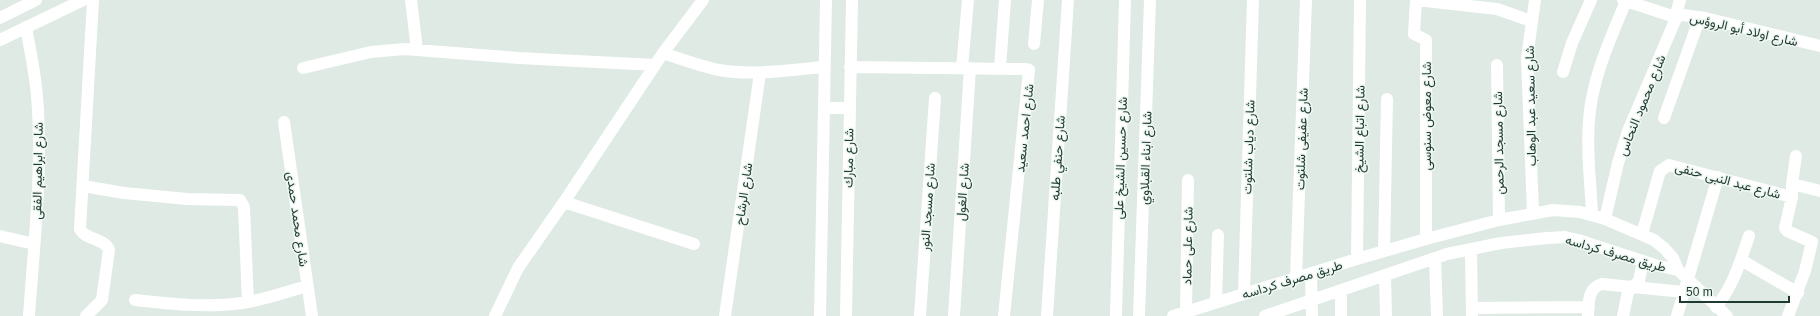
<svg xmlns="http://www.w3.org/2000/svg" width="1820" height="316" font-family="Arial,Vazirmatn,sans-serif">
<rect width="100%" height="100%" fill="#deeae3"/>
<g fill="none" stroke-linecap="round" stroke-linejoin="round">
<!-- minor -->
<path stroke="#fff" stroke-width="12" d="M411,0l6,50
M1416,0l-2,34 12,6v199
M1416,0l81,9 34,12
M1623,0l52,17 8,-2 22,3 115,28
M1675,17l5,-17
M0,18l36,-18
M26,27c4,23 9,45 11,69 6,73 -3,147 -8,220
M0,40l83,-40
M1034,44l4,-44
M663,53c18,6 37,13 56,17 35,6 70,0 105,-3
M1497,65l2,155
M850,67l176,2 3,1 -25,246
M303,68l68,-16 33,-3 115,9 136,7
M962,68l6,-68
M1000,68l5,-68
M1563,72l9,-29 19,-43
M824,108h25
M1664,118l36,-101
M284,122l28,194
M1792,184l28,7
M83,186l41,7 63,6 53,1 4,7 4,95
M564,202l130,42
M1533,213l-6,-155 8,-58
M1592,215c-1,-31 -6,-63 -3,-95 3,-42 21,-80 37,-119
M1605,219l13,-56 10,-32 49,-115
M1642,234l18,-63 9,-6 123,32
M0,236l34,8
M1471,249l1,67
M1384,251l3,-152
M1435,258l2,58
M1357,259l3,-259
M1741,260l57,33
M1311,273l1,43
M1385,275l1,41
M1296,277l10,-277
M1341,290v26
M1244,293l9,-293
M135,300c36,4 72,8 107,3 22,-3 44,-11 65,-17
M1216,302l2,-67
M1716,307c18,-22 24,-45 33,-71
M1472,308l117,-1
M1186,312l2,-132
M86,316l16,-16 7,-50c-4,-12 -24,-10 -29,-21l13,-229
M495,316l23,-48 46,-66 99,-149 40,-53
M725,316l35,-243
M820,316l6,-316
M846,316l6,-316
M920,316l15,-218
M954,316l16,-248
M1047,316l21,-316
M1116,316l9,-316
M1139,316l11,-316
M1173,316l184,-57 69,-20 73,-19 54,-10 27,2 25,7 49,21 10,8 9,10 5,12 49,46
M1265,316l182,-62 54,-11 46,-5 18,-1 13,3 77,25 23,5
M1588,316c1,-13 -1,-28 14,-32l82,8
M1623,316l5,-24 11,-11 4,-20
M1677,316l41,-139
M1788,316l17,-45 7,-29 -25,-11 -2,-3 7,-31v-13l4,-28"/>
</g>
<g text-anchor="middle" stroke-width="3" stroke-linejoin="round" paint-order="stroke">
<!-- street labels -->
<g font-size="13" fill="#1f3a30" stroke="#eef7f2">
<text transform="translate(1744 29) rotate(13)" y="5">شارع اولاد أبو الروؤس</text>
<text transform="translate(1641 105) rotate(-68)" y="5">شارع محمود النحاس</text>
<text transform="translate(1530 106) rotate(-91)" y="5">شارع سعيد عبد الوهاب</text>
<text transform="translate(1426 116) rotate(-90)" y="5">شارع معوض سنوسى</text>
<text transform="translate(1024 128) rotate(-84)" y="5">شارع احمد سعيد</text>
<text transform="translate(1359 129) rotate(-89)" y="5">شارع اتباع الشيخ</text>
<text transform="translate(1301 139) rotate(-88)" y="5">شارع عفيفى شلتوت</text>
<text transform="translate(1498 143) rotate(-91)" y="5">شارع مسجد الرحمن</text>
<text transform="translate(1248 147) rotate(-88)" y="5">شارع دياب شلتوت</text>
<text transform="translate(848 158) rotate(-89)" y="5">شارع مبارك</text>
<text transform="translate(1057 158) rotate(-86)" y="5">شارع حنفي طلبه</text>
<text transform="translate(1120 158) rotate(-88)" y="5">شارع حسين الشيخ على</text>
<text transform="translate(1145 158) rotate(-88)" y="5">شارع ابناء القبلاوي</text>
<text transform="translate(37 171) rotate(-89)" y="5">شارع ابراهيم الفقى</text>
<text transform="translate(1728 180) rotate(15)" y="5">شارع عبد النبى حنفى</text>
<text transform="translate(962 192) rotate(-86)" y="5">شارع الغول</text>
<text transform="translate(743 194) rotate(-82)" y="5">شارع الرشاح</text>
<text transform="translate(927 207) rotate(-86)" y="5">شارع مسجد النور</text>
<text transform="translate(298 219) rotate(82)" y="5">شارع محمد حمدى</text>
<text transform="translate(1187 246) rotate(-89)" y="5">شارع على حماد</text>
<text transform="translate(1616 253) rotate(16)" y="5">طريق مصرف كرداسه</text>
<text transform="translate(1292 279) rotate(-17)" y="5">طريق مصرف كرداسه</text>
</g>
</g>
<!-- scale -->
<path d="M1680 296v6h109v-6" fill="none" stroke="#1f3a30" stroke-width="2"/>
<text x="1686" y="296" font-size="12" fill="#1f3a30" stroke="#eef7f2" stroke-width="3" paint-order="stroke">50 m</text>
</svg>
